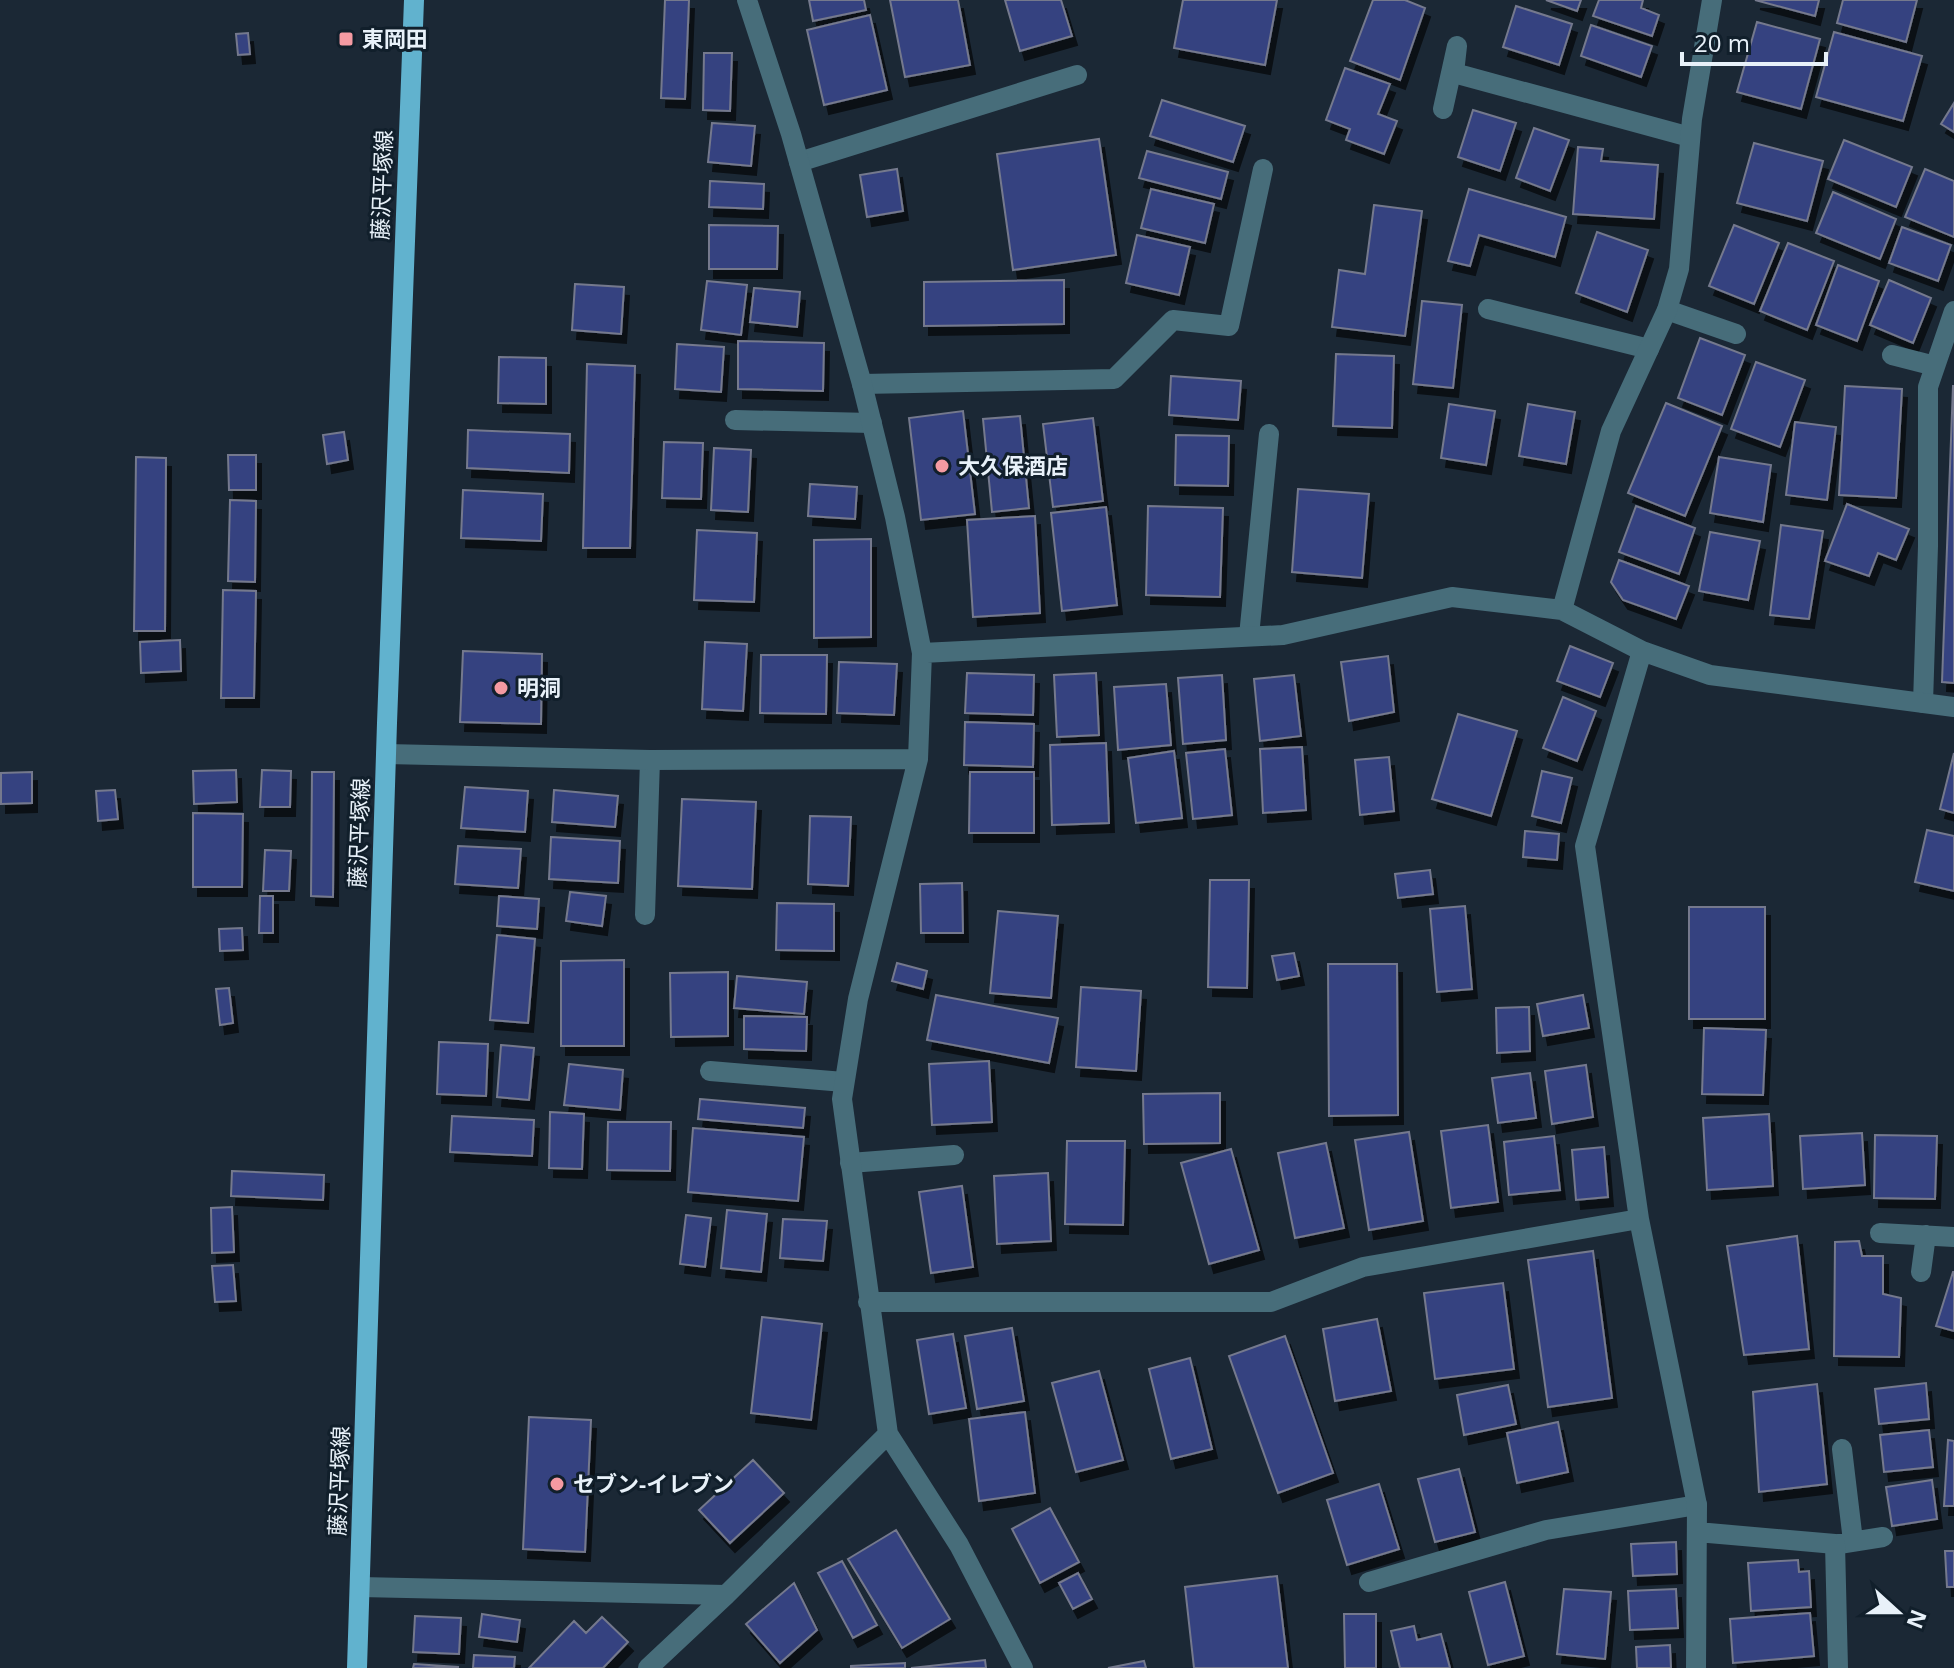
<svg xmlns="http://www.w3.org/2000/svg" width="1954" height="1668" font-family="'Open Sans','Noto Sans JP',sans-serif">
<defs>
<filter id="shadow"><feDropShadow dx="5" dy="9" stdDeviation="0" flood-color="#0009"/></filter>
</defs>
<rect width="100%" height="100%" fill="#1b2835"/>
<!-- building -->
<path fill="#364280" stroke="#74798d" stroke-width="2" filter="url(#shadow)" d="M665,0h24l-4,99 -24,-1z
M809,0h55l2,10 -53,11z
M890,0h68l12,65 -65,12z
M1005,0h56l11,36 -52,15z
M1183,0h94l-12,65 -91,-17z
M1373,0h32l20,8 -25,72 -50,-19z
M1546,0h35l-4,11z
M1599,0h44l-2,8 18,7 -7,21 -59,-20z
M1755,0h64l-4,16z
M1843,0h74l-11,42 -69,-19z
M1516,6l56,18 -13,41 -56,-18z
M870,15l17,75 -63,15 -17,-75z
M1757,22l63,17 -19,70 -64,-17z
M1591,25l61,21 -11,31 -60,-21z
M1834,32l88,24 -19,65 -87,-24z
M248,33l2,21 -12,1 -2,-21z
M704,53h28l-2,58 -27,-1z
M1345,68l45,16 -12,30 19,7 -13,33 -38,-14 4,-11 -24,-9z
M1162,100l83,26 -12,36 -83,-26z
M1954,103v29l-13,-8z
M1473,110l43,13 -16,48 -42,-14z
M712,123l43,3 -4,40 -43,-4z
M1534,128l35,12 -19,51 -34,-13z
M1099,139l17,116 -103,15 -16,-116z
M1844,140l68,27 -16,40 -68,-28z
M1754,143l69,18 -16,60 -70,-18z
M1578,147l25,2 -2,12 57,4 -4,54 -81,-5z
M1147,151l81,21 -7,27 -82,-21z
M897,169l6,42 -36,6 -7,-42z
M1925,169l29,12v56l-49,-20z
M710,181l54,3 -1,25 -54,-2z
M1151,189l63,15 -9,39 -64,-15z
M1469,189l97,28 -11,40 -76,-22 -9,31 -22,-5z
M1833,192l63,27 -16,40 -64,-26z
M1374,205l48,6 -17,125 -73,-9 7,-57 26,4z
M709,225l69,1 -1,43h-68z
M1734,225l45,18 -25,61 -45,-18z
M1902,227l49,18 -13,36 -49,-18z
M1597,232l51,18 -21,62 -51,-19z
M1137,235l53,12 -11,48 -53,-12z
M1788,243l46,18 -27,69 -47,-19z
M1838,265l41,16 -22,60 -41,-16z
M1064,280v44l-140,2v-44z
M1889,280l42,18 -18,45 -43,-18z
M707,281l40,4 -6,50 -40,-5z
M575,284l49,3 -3,47 -49,-4z
M754,288l46,4 -3,35 -47,-5z
M1422,301l40,4 -9,83 -40,-4z
M1700,338l45,17 -23,60 -44,-17z
M738,341l86,2 -1,48 -85,-2z
M677,344l47,3 -3,45 -46,-3z
M1336,354l58,2 -2,72 -59,-2z
M499,357l47,1v46l-48,-1z
M1756,362l49,18 -25,67 -49,-18z
M587,364l48,2 -5,182h-47z
M1171,376l70,5 -3,39 -69,-5z
M1845,386l57,3 -6,109 -57,-3z
M1953,386h1v297l-12,-1z
M1666,403l56,23 -37,90 -57,-23z
M1449,404l46,7 -9,54 -45,-7z
M1528,404l47,8 -9,52 -47,-8z
M963,411l12,103 -54,6 -12,-102z
M1020,416l9,92 -37,4 -9,-93z
M1093,418l10,83 -50,6 -10,-83z
M1795,422l41,5 -9,73 -41,-5z
M468,430l102,4 -1,39 -102,-5z
M344,432l4,28 -21,4 -4,-29z
M1176,435l53,1 -1,50 -53,-1z
M664,442l39,1 -2,56 -39,-1z
M714,448l37,2 -3,62 -37,-2z
M228,455h28v35h-27z
M136,457l30,1 -1,173h-31z
M1719,457l52,8 -8,57 -53,-9z
M810,484l47,3 -2,32 -47,-3z
M1298,489l71,5 -7,84 -70,-6z
M463,490l80,4 -2,47 -80,-3z
M230,500l26,1 -1,81 -27,-1z
M1847,504l62,25 -13,31 -18,-7 -9,23 -44,-15z
M1148,506l75,2 -3,89 -74,-2z
M1636,506l59,22 -16,46 -60,-22z
M1106,507l11,98 -55,6 -11,-98z
M1035,516l5,97 -67,4 -6,-97z
M1781,525l42,6 -14,88 -39,-4z
M697,530l60,3 -3,69 -60,-2z
M1710,532l50,9 -12,59 -49,-9z
M871,539v98l-57,1v-98z
M1619,560l70,26 -13,33 -53,-19 -12,-18z
M223,590l33,1 -2,107h-33z
M180,640l1,31 -40,2 -1,-31z
M705,642l42,2 -4,67 -41,-2z
M1570,646l43,17 -13,34 -43,-16z
M463,651l79,3 -1,70 -81,-2z
M761,655h66l-1,59 -66,-1z
M1388,656l6,56 -45,9 -8,-59z
M839,662l58,2 -3,51 -57,-2z
M967,673l67,2 -1,40 -68,-2z
M1096,673l3,62 -42,2 -3,-62z
M1222,675l4,65 -43,4 -5,-66z
M1294,675l7,61 -41,5 -6,-62z
M1166,684l5,61 -53,5 -4,-63z
M1563,697l33,14 -19,50 -34,-13z
M1458,714l59,17 -26,85 -59,-17z
M965,722l69,2 -1,43 -69,-2z
M1106,743l3,80 -57,2 -2,-80z
M1302,747l4,63 -43,3 -3,-64z
M1225,749l7,66 -39,4 -7,-66z
M1174,751l8,67 -46,5 -8,-65z
M1954,753v60l-14,-4z
M1389,757l5,54 -34,4 -5,-55z
M236,770l1,32 -43,2 -1,-33z
M262,770l29,1 -1,36h-30z
M1542,771l30,7 -11,45 -29,-7z
M32,772v31l-31,1v-31z
M312,772h22l-1,125 -22,-1z
M970,772h64v61h-65z
M465,787l63,4 -3,41 -64,-4z
M115,790l3,29 -20,2 -2,-30z
M554,790l64,6 -3,31 -63,-5z
M682,799l74,3 -4,87 -74,-3z
M193,813l50,1 -1,73h-49z
M810,816l41,1 -3,69 -40,-2z
M1927,830l27,6v55l-39,-9z
M1525,831l34,3 -2,26 -34,-3z
M551,837l69,4 -2,42 -69,-4z
M458,846l63,3 -3,39 -63,-4z
M265,850l26,1 -2,40h-26z
M1430,870l3,24 -35,4 -3,-24z
M1210,880h39l-2,108 -39,-1z
M962,883l1,50h-42l-1,-49z
M570,892l36,4 -4,30 -36,-5z
M260,896h13v37h-14z
M499,896l40,3 -2,30 -40,-3z
M777,903l57,1v47l-58,-1z
M1465,906l7,83 -35,3 -7,-83z
M1689,907h76v112h-76z
M998,911l60,5 -7,82 -61,-5z
M242,928l1,22 -23,1 -1,-22z
M497,935l38,4 -7,84 -38,-3z
M1294,953l5,23 -22,4 -5,-24z
M624,960v86h-63v-85z
M897,963l30,8 -4,18 -31,-8z
M1328,964h69l1,151 -69,1z
M728,972v64l-57,1 -1,-64z
M737,976l70,6 -3,32 -70,-6z
M1081,987l60,4 -5,80 -60,-4z
M229,988l4,35 -13,2 -4,-36z
M936,995l122,23 -9,45 -122,-23z
M1583,995l6,33 -46,8 -6,-32z
M1529,1007l1,44 -33,2 -1,-45z
M744,1016l63,1 -1,34 -62,-2z
M1704,1028l62,2 -3,65 -61,-1z
M439,1042l49,2 -2,52 -49,-2z
M501,1045l33,3 -5,52 -32,-3z
M989,1061l3,61 -60,3 -3,-61z
M569,1064l54,6 -3,40 -56,-5z
M1586,1065l7,52 -41,7 -7,-53z
M1530,1073l6,45 -38,5 -6,-45z
M1220,1093v50l-76,1 -1,-50z
M700,1099l105,9 -2,20 -105,-9z
M550,1112l34,2 -2,55 -33,-1z
M1769,1114l4,72 -66,4 -4,-72z
M452,1116l82,4 -2,36 -82,-4z
M608,1122h63l-1,49 -63,-1z
M1488,1125l10,77 -47,6 -10,-77z
M693,1128l111,9 -6,64 -110,-9z
M1409,1132l14,89 -54,9 -14,-90z
M1862,1133l3,52 -62,4 -3,-53z
M1875,1135l62,1 -2,63 -61,-1z
M1554,1136l6,54 -51,5 -5,-53z
M1067,1141h58l-2,84 -58,-1z
M1326,1143l18,85 -49,10 -17,-85z
M1604,1147l4,50 -32,3 -4,-50z
M1231,1149l28,101 -50,14 -28,-101z
M232,1171l92,4 -1,25 -92,-4z
M1048,1173l3,68 -54,3 -3,-68z
M962,1186l11,81 -42,6 -12,-81z
M232,1207l2,45 -22,1 -1,-45z
M727,1210l40,4 -6,58 -40,-4z
M686,1215l25,3 -6,49 -25,-3z
M783,1219l44,2 -4,40 -43,-3z
M1797,1236l12,113 -65,6 -17,-109z
M1859,1241l3,15h21v38l18,4 -2,59 -65,-1 1,-114z
M1593,1251l19,147 -64,9 -20,-147z
M233,1265l3,36 -21,1 -3,-36z
M1953,1272h1v59l-18,-5z
M1503,1283l11,86 -79,10 -11,-86z
M762,1317l60,7 -11,96 -60,-7z
M1377,1319l14,72 -56,10 -12,-72z
M1012,1328l12,73 -47,8 -12,-73z
M953,1334l13,74 -37,6 -12,-74z
M1285,1336l48,137 -55,20 -49,-137z
M1190,1358l22,91 -41,10 -22,-90z
M1099,1371l24,89 -47,12 -24,-89z
M1926,1383l3,36 -50,5 -4,-35z
M1817,1384l10,100 -68,8 -6,-100z
M1508,1385l8,39 -52,11 -7,-40z
M1025,1412l10,81 -56,8 -10,-82z
M529,1417l62,3 -6,132 -62,-3z
M1558,1422l10,50 -51,11 -10,-50z
M1929,1430l4,37 -49,5 -4,-37z
M1948,1440l6,1v65h-10z
M753,1460l31,33 -54,50 -31,-33z
M1459,1469l16,63 -40,10 -17,-63z
M1932,1480l5,39 -45,7 -6,-39z
M1379,1484l20,65 -52,16 -20,-65z
M1050,1508l29,54 -39,21 -28,-54z
M896,1530l54,89 -48,29 -54,-89z
M1676,1542l1,32 -44,2 -2,-32z
M1945,1551h9v36h-7z
M1798,1560l1,12 10,-1 2,36 -60,4 -3,-48z
M842,1561l35,64 -24,13 -35,-65z
M1078,1573l14,26 -19,10 -14,-26z
M1277,1576l11,92h-94l-9,-81z
M1505,1582l19,74 -36,9 -19,-73z
M794,1583l23,47 -37,33 -34,-39z
M1564,1589l47,3 -6,67 -48,-5z
M1676,1589l2,39 -48,2 -2,-39z
M1810,1613l4,43 -81,7 -3,-44z
M482,1614l38,6 -3,22 -38,-5z
M1344,1614h32v54h-31z
M415,1616l46,2 -2,36 -46,-2z
M602,1617l26,25 -25,26h-74l45,-47 12,12z
M1414,1626l3,14 24,-6 9,34h-50l-9,-37z
M1670,1645l1,23h-34l-1,-21z
M474,1655l41,2 -1,11h-41z
M985,1660l1,8h-75z
M1144,1661l2,7h-38z
M905,1663v5h-54v-2z
M414,1664l45,3 -46,1z"/>
<g fill="none" stroke-linecap="round" stroke-linejoin="round">
<!-- lane -->
<path stroke="#476d7a" stroke-width="20" d="M1443,109l14,-63 -3,27 236,64
M799,162l278,-87
M1488,309l161,40
M1667,310l69,24
M1892,355l43,11
M862,384l252,-5 59,-59 56,6 34,-157
M735,420l137,3
M1249,636l20,-202
M1923,703l5,-157v-159l26,-76
M645,915l5,-155
M710,1071l134,11
M850,1163l104,-8
M1880,1233l74,4
M1921,1272l5,-37
M1842,1449l11,92
M1839,1544l44,-7
M1369,1582l177,-52 151,-25"/>
<!-- street -->
<path stroke="#476d7a" stroke-width="20" d="M747,0l44,134 71,250 33,133 27,136 -4,106 -60,240 -16,100 46,335 71,111 64,123
M1562,610l49,-179 56,-121 12,-41 13,-150 20,-119
M1642,651l-57,195 54,373 58,286 -1,163
M922,653l361,-18 169,-38 110,13 80,41 68,24 244,32
M386,754l264,6 268,-1
M868,1302h403l92,-35 276,-48
M1697,1532l138,12 3,124
M360,1587l366,8
M648,1668l78,-73 162,-161"/>
<!-- primary -->
<path stroke="#61b2ce" stroke-width="20" d="M357,1668l30,-945 27,-723"/>
</g>
<!-- markers -->
<g fill="#f49aa2" stroke="#111f2b" stroke-width="3">
<rect x="338" y="31" width="16" height="16" rx="4"/>
<circle cx="942" cy="466" r="8"/>
<circle cx="501" cy="688" r="8"/>
<circle cx="557" cy="1484" r="8"/>
</g>
<g text-anchor="middle" stroke-width="6" stroke-linejoin="round" paint-order="stroke">
<!-- poi labels -->
<g font-size="22" font-weight="bold" fill="#e8f1f9" stroke="#111f2b" text-anchor="start">
<text x="362" y="47">東岡田</text>
<text x="958" y="474">大久保酒店</text>
<text x="517" y="696">明洞</text>
<text x="573" y="1492">セブン-イレブン</text>
</g>
<!-- street labels -->
<g font-size="22" fill="#e8f1f9" stroke="#111f2b">
<text transform="translate(382 185) rotate(-88)" y="8">藤沢平塚線</text>
<text transform="translate(359 833) rotate(-88)" y="8">藤沢平塚線</text>
<text transform="translate(339 1481) rotate(-88)" y="8">藤沢平塚線</text>
</g>
</g>
<!-- north arrow -->
<g transform="translate(1898 1612) rotate(111)" stroke="#111f2b" stroke-width="6" paint-order="stroke">
<path d="M0-6L14 30L0 20L-14 30Z" fill="#e8f1f9"/>
<text y="-12" font-size="22" font-weight="bold" text-anchor="middle" fill="#e8f1f9">N</text>
</g>
<!-- scale -->
<path d="M1682 52v12h144v-12" fill="none" stroke="#e8f1f9" stroke-width="4"/>
<text x="1694" y="52" font-size="24" fill="#e8f1f9" stroke="#111f2b" stroke-width="6" paint-order="stroke">20 m</text>
</svg>
